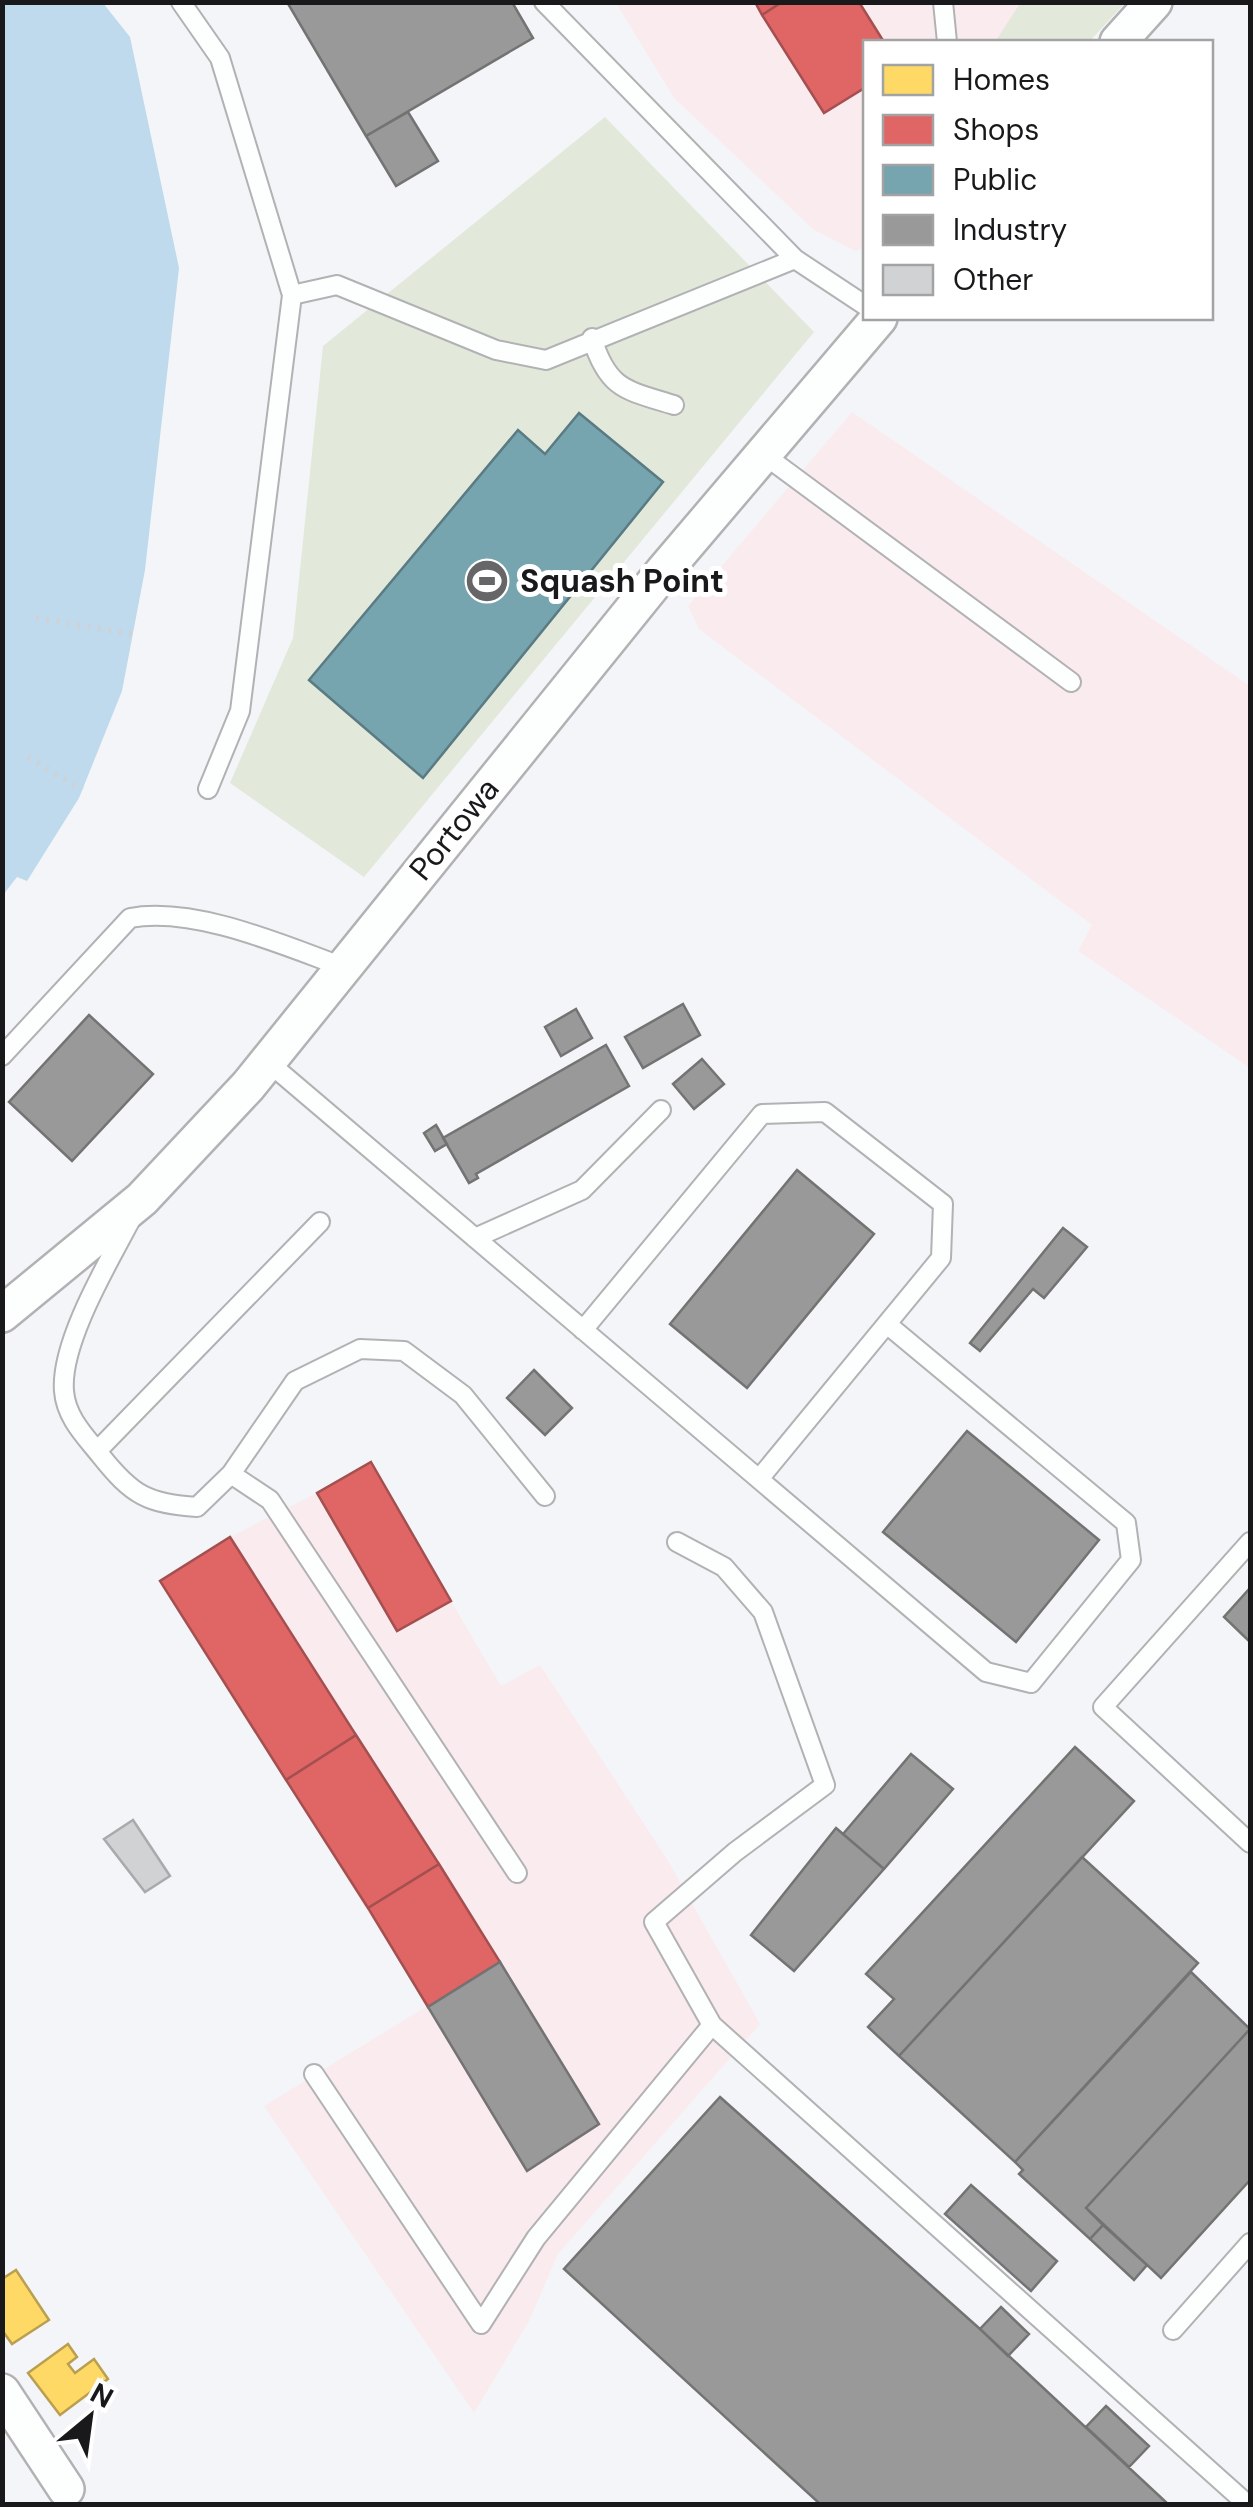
<svg xmlns="http://www.w3.org/2000/svg" width="1253" height="2507" font-family="'DM Sans',sans-serif">
<rect width="100%" height="100%" fill="#f4f5f8"/>
<!-- commercial -->
<path fill="#faebee" d="M616,3h483l-35,39h-198l-1,206 -10,3 -41,-21 -140,-132z
M852,412l398,274v382l-172,-117 14,-26 -393,-296 -11,-23z
M317,1493l134,108 50,85 39,-21 127,194 93,165 -202,230 -29,67 -55,92 -210,-307 163,-100 -267,-425 70,-44z"/>
<!-- green -->
<path fill="#e2e9da" d="M1021,2h104v1l-36,39h-94z
M605,117l209,215 -450,545 -134,-94 63,-145 30,-292z"/>
<!-- water -->
<path fill="#bedaec" d="M3,2l100,1 27,34 49,231 -34,302 -23,121 -43,107 -52,83 -10,-4 -14,18z"/>
<!-- homes -->
<path fill="#ffd966" stroke="#ba9f50" stroke-width="2.5" d="M16,2270l33,50 -37,24 -10,-14v-51z
M68,2344l9,13 -9,7 7,9 19,-14 14,20 -48,36 -32,-42z"/>
<!-- shops -->
<path fill="#e06666" stroke="#a44f50" stroke-width="2.5" d="M755,2h27l-20,13z
M782,2h77l25,40h-18v45l-42,26 -62,-98z
M371,1462l80,139 -54,30 -80,-138z
M230,1537l126,198 -70,45 -126,-199z
M356,1735l83,129 -71,44 -82,-128z
M439,1864l61,98 -72,45 -60,-99z"/>
<!-- public -->
<path fill="#76a5af" stroke="#5a7b83" stroke-width="2.5" d="M579,413l84,69 -240,296 -114,-98 209,-250 27,24z"/>
<!-- industry -->
<path fill="#999" stroke="#737373" stroke-width="2.5" d="M287,2h225l21,36 -167,98z
M408,112l30,49 -42,25 -30,-50z
M683,1004l17,31 -57,33 -18,-31z
M576,1009l16,29 -31,18 -16,-29z
M89,1015l64,59 -81,87 -63,-59z
M606,1045l23,41 -153,88 2,4 -9,5 -26,-45z
M702,1059l22,25 -30,25 -21,-25z
M436,1125l11,19 -12,7 -11,-18z
M797,1170l77,64 -127,154 -77,-64z
M1063,1228l24,19 -43,51 -11,-9 -53,62 -10,-8z
M534,1370l38,38 -27,27 -38,-37z
M967,1431l132,109 -83,102 -133,-110z
M1250,1588v54l-26,-25z
M1075,1747l59,54 -235,255 -31,-29 26,-28 -28,-25z
M911,1754l42,35 -69,80 -41,-35z
M836,1828l48,41 -90,102 -43,-36z
M1082,1857l116,106 -183,199 -116,-106z
M500,1962l99,162 -72,47 -99,-164z
M1191,1972l59,57 -164,179 17,17 -13,14 -71,-65 4,-4 -8,-8z
M1250,2029v151l-89,98 -75,-70z
M720,2097l260,232 188,175h-348l-256,-235z
M971,2185l86,76 -26,30 -86,-77z
M1103,2225l44,40 -13,15 -44,-41z
M1001,2307l28,27 -21,22 -28,-27z
M1106,2406l43,40 -20,21 -43,-40z"/>
<!-- building -->
<path fill="#d1d2d4" stroke="#aaaaac" stroke-width="2.5" d="M133,1820l37,56 -25,16 -41,-53z"/>
<g fill="none" stroke-linecap="round" stroke-linejoin="round">
<!-- lane casing -->
<g stroke="#b2b2b4" stroke-width="22">
<path id="lane" d="M181,2l39,56 72,237
M544,2l251,257 71,47
M943,2l4,40
M592,338c16,52 34,52 82,67
M763,454l308,228
M208,789l32,-78 52,-416 45,-10 159,65 50,10 249,-101
M2,1056l128,-138c64,-12 153,27 213,49
M268,1062l718,610 45,11 100,-123 -5,-37 -238,-198
M130,1221c-22,42 -70,122 -66,170 2,27 22,46 37,65 31,39 47,48 96,51l34,-33 64,-93 65,-32 44,2 59,44 82,101
M475,1238l107,-48 79,-80
M583,1330l179,-216 63,-2 118,92 -2,54 -182,221
M97,1451l223,-229
M231,1474l39,26 247,373
M677,1542l47,25 39,45 62,173 -90,67 -81,70 58,103
M1250,1542l-147,165 147,136
M314,2074l167,250 55,-86 176,-213 535,479
M1173,2330l77,-87"/>
</g>
<!-- street casing -->
<g stroke="#b2b2b4" stroke-width="40">
<path id="street" d="M1118,42l36,-40
M2,1314l140,-115 106,-113 415,-514 216,-254
M2,2392l64,97"/>
</g>
<!-- path -->
<path stroke="#d1d1d3" stroke-width="6" stroke-dasharray="2.5 8" stroke-linecap="butt" d="M36,618l101,17
M28,757l54,33"/>
<!-- lane -->
<use href="#lane" stroke="#fdfefe" stroke-width="18"/>
<!-- street -->
<use href="#street" stroke="#fdfefe" stroke-width="35"/>
</g>
<!-- icons -->
<defs>
<g id="stadium-disc" transform="scale(2.25)"><circle r="9.5" fill="#666668" stroke="#fff"/><path d="M0-5a6.5 5 0 1 0 0 10a6.5 5 0 1 0 0-10ZM-3.5-1.8h7v3.6h-7Z" fill="#fff"/></g>
</defs>
<g fill-rule="evenodd">
<use href="#stadium-disc" x="487" y="581"/>
</g>
<g text-anchor="middle" stroke-width="10" stroke-linejoin="round" paint-order="stroke">
<!-- poi labels -->
<g font-size="32" font-weight="bold" fill="#19191b" stroke="#fff" text-anchor="start">
<text x="520" y="592">Squash Point</text>
</g>
<!-- street labels -->
<g font-size="32" fill="#19191b" stroke="#fff">
<text transform="translate(454 829) rotate(-51)" y="11">Portowa</text>
</g>
</g>
<!-- border -->
<rect width="1253" height="2507" fill="none" stroke="#19191b" stroke-width="10"/>
<!-- legend -->
<rect x="863" y="40" width="350" height="280" fill="#ffffff" stroke="#a3a3a4" stroke-width="2.5"/>
<rect x="883" y="65" width="50" height="30" fill="#ffd966" stroke="#a3a3a4" stroke-width="2.5"/>
<text x="953" y="90" font-size="30" fill="#19191b">Homes</text>
<rect x="883" y="115" width="50" height="30" fill="#e06666" stroke="#a3a3a4" stroke-width="2.5"/>
<text x="953" y="140" font-size="30" fill="#19191b">Shops</text>
<rect x="883" y="165" width="50" height="30" fill="#76a5af" stroke="#a3a3a4" stroke-width="2.5"/>
<text x="953" y="190" font-size="30" fill="#19191b">Public</text>
<rect x="883" y="215" width="50" height="30" fill="#999999" stroke="#a3a3a4" stroke-width="2.5"/>
<text x="953" y="240" font-size="30" fill="#19191b">Industry</text>
<rect x="883" y="265" width="50" height="30" fill="#d1d2d4" stroke="#a3a3a4" stroke-width="2.5"/>
<text x="953" y="290" font-size="30" fill="#19191b">Other</text>
<!-- north arrow -->
<g transform="translate(90 2417) rotate(29)" stroke="#ffffff" stroke-width="8" paint-order="stroke">
<path d="M0-8L18 38L0 25L-18 38Z" fill="#19191b"/>
<text y="-15" font-size="28" font-weight="bold" text-anchor="middle" fill="#19191b">N</text>
</g>
</svg>
